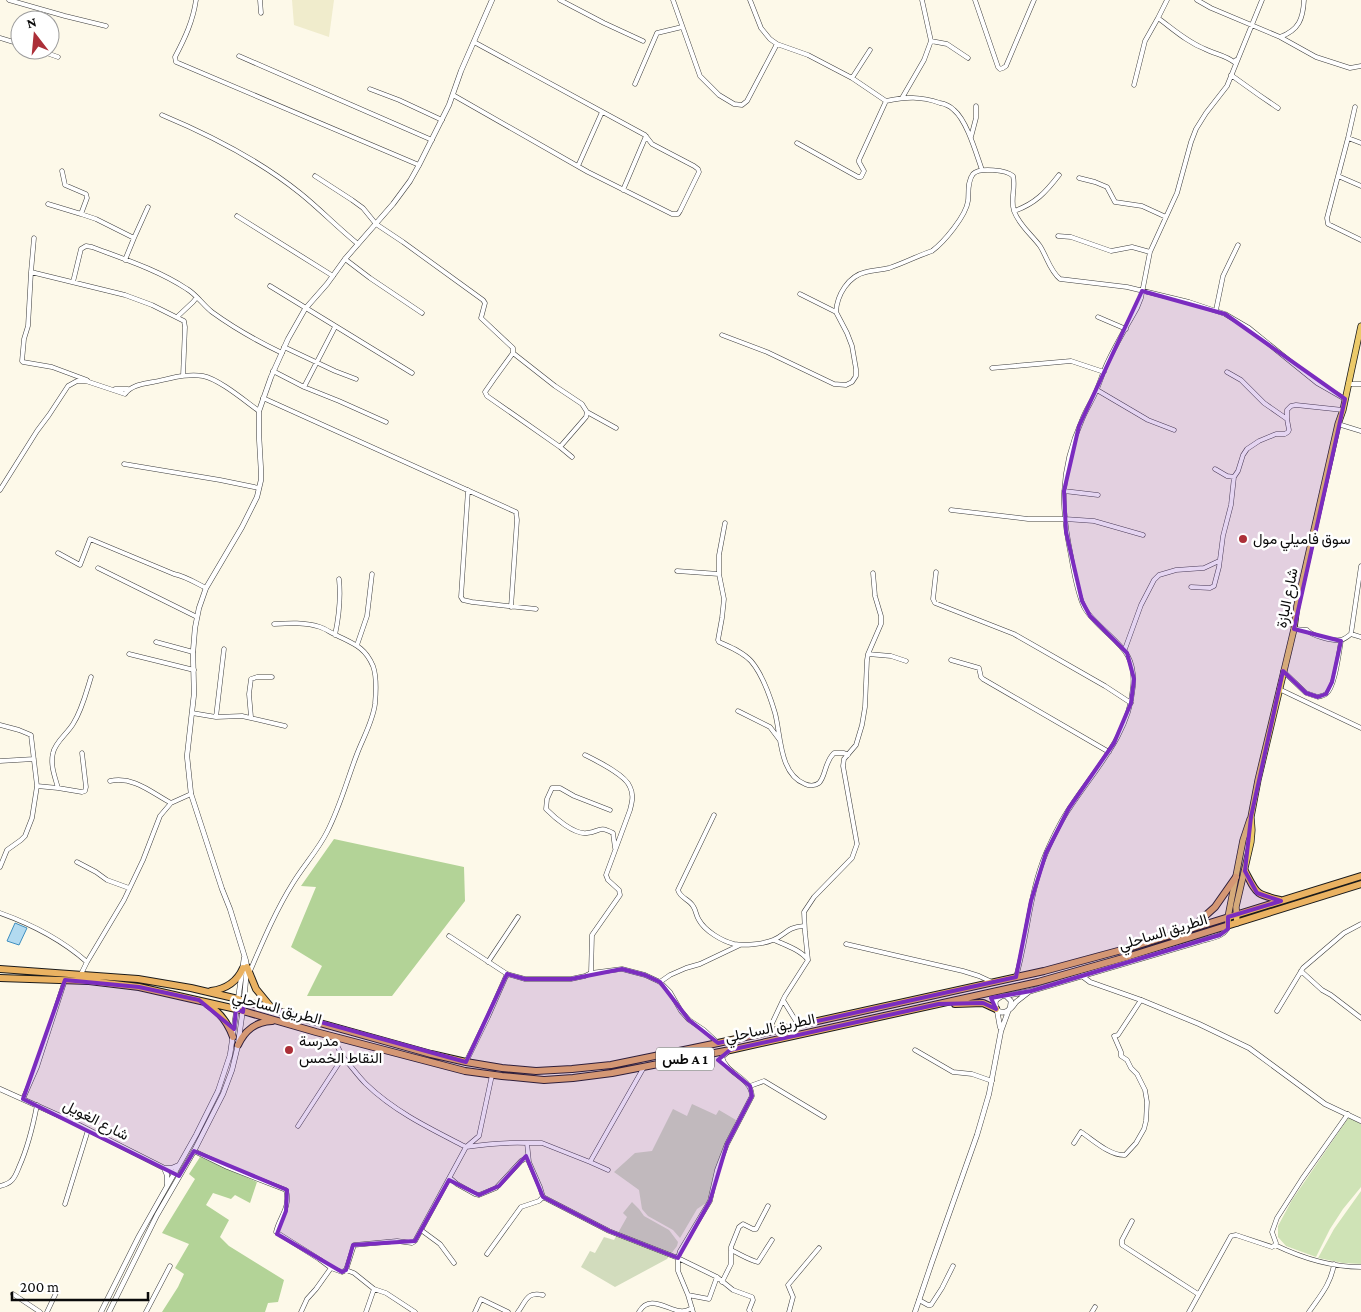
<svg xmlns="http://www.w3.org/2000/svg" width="1361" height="1312" font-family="'Crimson Pro',Vazirmatn,serif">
<rect width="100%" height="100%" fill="#fdf9e9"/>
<!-- farmland -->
<path fill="#f0eccc" d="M292,0h42l-5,37 -35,-12z"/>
<!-- green -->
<path fill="#cfe3b6" d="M1349,1117l12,7v63l-18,22 -13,20 -14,28 -30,-11 -8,-9v-11l14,-26z
M1361,1191v73l-18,-1 -25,-5 16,-29z"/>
<!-- forest -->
<path fill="#b3d397" d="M334,839l130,28 1,34 -73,95h-85l15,-30 -31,-19 25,-60 -15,-1z
M200,1157l57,25 -7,21 -15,-8 -4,4 -18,-6 -7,12 23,15 -9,17 9,9 55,34 -6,22 -10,1 -3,9h-103l16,-25 6,-13 -9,-6 14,-24 -27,-11 33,-54 -6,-5z"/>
<!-- cemetery -->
<path fill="#d2dcbd" d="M692,1104l24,11 3,-5 17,10 -18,47 -9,34 -12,8 -17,29 -7,-8 -25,-14 -6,-7 -3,-19 -25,-18 21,-19 17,-2 21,-42 14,7z
M632,1202l7,7 5,7 25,14 9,12 -1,4 -10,13 -52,28 -34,-20 9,-16 5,2 9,-16 10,3 13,-23 -4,-4z"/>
<!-- water -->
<path fill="#b2daf0" stroke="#3f8fc0" d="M15,923l12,5 -8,17 -12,-4z"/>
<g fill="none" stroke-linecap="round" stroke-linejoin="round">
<!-- minor casing -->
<g stroke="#3d3d3d" stroke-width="5">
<path id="minor" d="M9,0l56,16 41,10
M196,0c-3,21 -11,38 -21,57l1,5 243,103
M260,0l1,13
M560,0l44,23 39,18
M673,0l27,76 19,19 15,9 8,1 5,-4 30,-57
M750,0l11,28 9,11 7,5 31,11 44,23 34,23c21,-4 34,-5 54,2 6,1 10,3 14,7 13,11 22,43 28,60
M922,0l9,41
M975,0l23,67 2,2 3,-1 3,-2 28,-66
M1167,0l-9,18c15,11 29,24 47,31 10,5 20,6 29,13l2,-2
M1197,0l14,8 69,29 36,20 34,11 11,-2
M1280,37c19,-7 23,-18 24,-37
M0,38l20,6
M38,50l20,7
M239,56l193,84
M1231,75l28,20 19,13
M852,78l18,-28
M635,84l22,-51 25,-6
M1134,85l11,-44 13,-23
M370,89l29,11 43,20
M453,95l135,77 84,42h6l2,-3 19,-39 -1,-3 -4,-3 -42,-22 -7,-9 -171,-93
M902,98l22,-38 7,-19 16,3 21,14
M1355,107l-7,31 -21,80 1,6 33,16
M162,115c48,20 97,45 138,78 20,16 38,35 58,51
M971,137l5,-19v-12
M1348,138l13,5
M797,143l61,34h3l3,-6 -5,-9v-2l27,-59
M578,166l24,-54
M62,171l3,14 21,9 1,4 -6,16 15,5 38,19
M315,176l37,24 11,8 13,16 27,18 80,58 2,3 -4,15 32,30v5l42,33 27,18 5,8 -1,5 -26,30 -73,-51 -2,-4 9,-13 19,-26
M1338,176l23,10
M1079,178l16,4 12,5 8,15 27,4 24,11
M623,190l23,-54
M48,204l33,10
M1014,211c21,-7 32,-19 45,-36
M237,216l96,60
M1058,236l13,1 40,14 21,-4 18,5
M34,238l-3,34 94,23 27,10 32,16 1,6 -2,49
M345,259l25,19 52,35
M125,260l9,-22 14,-31
M31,272l-3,54 -4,13 -2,22 1,1 29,5 35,13
M73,282l8,-33 5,-3 6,1c32,12 66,23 95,42 10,6 16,16 25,23 22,16 45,29 70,41
M270,286l142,87
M800,294l36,18
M1216,310l7,-34 15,-31
M177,317l16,-15 4,-5
M1098,317l28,12
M722,335l45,17 67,32 12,1 6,-3 4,-6v-7l-4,-23 -5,-13 -11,-21c1,-17 12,-36 30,-40 8,-2 15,-2 23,-4 15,-5 28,-12 43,-17 12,-9 34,-35 36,-50 1,-9 -1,-19 5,-27 6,-7 34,-4 40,2 3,11 -3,24 1,35 5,14 17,23 26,35 7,11 10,25 20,33l67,8 62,15 36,12 24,14 68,55 28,16
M284,347l51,24 21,8
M992,368l79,-7 33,11
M273,371l31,16 35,14 47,21
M1227,372l14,8 23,23 23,16
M1348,384h13
M304,387l31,-60
M115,389h13
M1097,390l51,30 26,10
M263,398l253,114 1,8 -6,87
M587,412l29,16
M1338,424l23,7
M560,447l12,10
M124,464l96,16 39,8
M1215,469l12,7 7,1
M0,490l37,-59 12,-16 19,-29 9,-5h9l39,13c6,-9 18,-10 28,-12 16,-3 34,-9 50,-6 16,3 42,25 56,35
M468,490l-7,107 2,3 9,2 64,7
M1064,491l34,4
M951,510l77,9h37l29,2 49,14
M58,553l22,12 10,-26 84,35c11,2 22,9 32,14
M98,568l99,49
M677,571l42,3 5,25 -2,19 -4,22 1,2c11,5 24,10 32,19 12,14 19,35 24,52 6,22 4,61 30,71 4,2 10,2 14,-1 7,-7 5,-20 15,-30h10l4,2
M936,572l-3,27 2,4 79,31 91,52 26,17
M719,574v-19l6,-32
M1191,587l19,1 4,-2 5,-19 4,-31 8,-31 3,-28 4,-6 5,-16 4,-6 12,-8 17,-7h9l3,-2 1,-2 -2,-11v-9l4,-4 5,-1 47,5
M1294,629l13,1c5,6 25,11 33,10 4,0 8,-4 11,-6l10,3
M1351,634l10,-68
M335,635c4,-19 6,-37 4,-56
M156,642l37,10
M357,645l10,-29 5,-42
M1125,649l16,-44 13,-25 5,-5 17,-5 28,-2 15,-7
M129,654l65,16
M868,654l23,2 15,5
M951,660l28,8 2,9 2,2 126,73
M1283,671l23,22 12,4c3,-1 5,-1 8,-3 9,-6 13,-42 15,-53
M1279,689l82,39
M738,711l32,16 9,12
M192,713l24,4 26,-1 43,10
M216,717l8,-68
M251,717l-2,-23 2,-15 6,-2h15
M0,725l19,5 12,5 6,51
M585,755c12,6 41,20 45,32 4,8 2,15 0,23l-24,65 2,5 11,10 1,5 -28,40 -1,38
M0,761l34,-2
M110,781c24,-5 42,12 61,22
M58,788c-3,-11 -8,-23 -5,-35 2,-11 14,-19 20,-29 9,-14 13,-31 18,-47
M610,810l-36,-14 -14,-8h-8l-5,11 -1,10c8,8 28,26 41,24 13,-1 11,-8 26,0l2,15
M714,815l-36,75c2,8 11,9 15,16 3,4 3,10 6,14 6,11 23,21 35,24 10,2 30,0 39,-4 13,-5 13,-13 31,-14
M77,862l19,10 11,8 22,8
M0,867l7,-17 14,-10 4,-4 7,-18 5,-32 21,2 24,4 3,-1 1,-4 -4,-34
M0,913c31,11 62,27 87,49l-6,12
M449,936l58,38 18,5h46l14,-3 6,-3 31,-4 23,6 15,7 10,10 11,19 8,9 15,10 14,13
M774,940c11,5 27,10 34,20
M846,944l117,27 16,5 13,6
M87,962l37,-62 19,-40 17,-44 11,-13 20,-9
M488,962l30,-45
M250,971c13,-30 26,-61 43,-88 11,-18 25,-33 34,-51 13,-25 20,-52 30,-78 6,-16 16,-33 18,-50 1,-11 2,-27 -2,-38 -8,-19 -19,-22 -37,-31 -5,-2 -10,-6 -16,-8 -15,-5 -31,-4 -46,-3
M1301,971l21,19 9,5 30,23
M1016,977c12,-41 13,-84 30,-124 7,-16 15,-33 25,-47 25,-38 58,-71 62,-119 3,-35 -15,-42 -37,-65 -4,-4 -9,-9 -12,-15 -7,-15 -10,-34 -13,-51 -4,-20 -8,-42 -7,-63 1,-25 8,-51 18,-73 4,-11 11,-20 15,-31 3,-7 5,-14 8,-21 9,-21 21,-40 32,-60l4,-10 9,-46 27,-59 14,-51 5,-13 10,-16 21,-27 35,-86
M660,982l10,-7 16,-7 14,-4 40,-19
M1277,1011l26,-43 41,-35 17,-9
M799,1026l-16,-26 2,-4 23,-36 -3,-28 -1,-20 10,-15 38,-39 5,-14 -14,-78 1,-7 12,-14 6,-20 3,-18 2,-47 1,-6 13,-30v-8l-6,-20 -2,-23
M768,1032l15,-32
M915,1050l38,22 19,2 20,7
M729,1051l-7,6c4,17 29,20 30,39l-25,48 -10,26 -7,31 -30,50 -2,7 39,19 16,13 19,7 1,3 -4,10 1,2
M343,1057c8,9 15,19 23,27 29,28 65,45 100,63l-51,94 -3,2 -15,-2 -43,4 -8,25
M466,1062l22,-45 19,-43
M492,1075l-13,61 -13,11c21,-3 40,-5 61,-4
M750,1086l14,-5 60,36
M23,1099l14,-32 28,-87
M298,1126l45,-69 -11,-21
M1074,1143l7,-11c12,8 29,24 44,23l11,-12 8,-14 2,-8 1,-19 -2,-12 -8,-16 -6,-6 -4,-8 -6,-4v-4l-7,-16 4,-1 23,-35
M194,1151l33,16 59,23c5,18 -7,27 -10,42l43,27 12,9
M608,1170l-18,-8 54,-95
M450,1178l7,6 18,10 4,1 17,-7 25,-27 7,-4
M0,1186c4,-1 8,-2 11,-5 4,-3 6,-9 8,-14 9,-20 14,-41 18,-62
M543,1197l66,34 69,27v13l10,24 5,17
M65,1204l23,-74
M1132,1221l-10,19v5l76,49
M421,1230l19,14 14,19
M1275,1245c27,13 57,22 86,22
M731,1250c9,4 18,10 27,12l14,-22
M487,1254l34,-47 18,-6 4,-4 -3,-10 -11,-25 -2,-19h15l48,19
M722,1282l9,-18v-17l8,-20 4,-3 10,5h3l12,-23
M13,1294l27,18
M688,1295l21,4 8,-22
M919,1300l9,5h3l11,-17 11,-22
M47,1312l9,-19
M146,1312l24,-46
M301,1312l6,-13 9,-10 15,-21 11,4 4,-2 8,3 20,16
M366,1312l8,-23 12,4 29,19
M475,1312l6,-13 27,13
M518,1312c8,-11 9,-21 25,-17
M639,1312c10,-18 27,-3 41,-1 5,1 8,-1 12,-3
M789,1312l4,-15 -5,-12 31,-37
M1092,1312l3,-5
M1189,1312l42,-76 5,-1 36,12 3,-2 1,-2 -4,-11 5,-14 25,-39 46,-65
M1309,1312c11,-16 22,-28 25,-48"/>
</g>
<!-- tertiary casing -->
<g stroke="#3d3d3d" stroke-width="5.5">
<path id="tertiary" d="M1082,976l8,6 51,18 58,24 50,24 76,56 36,17
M1005,996l26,-5 170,-50c9,-3 25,-4 27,-16
M1010,1008l1,-7 -5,-5h-4l-6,4c-2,6 2,16 11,11 3,-1 7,-6 9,-9 5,-4 9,-7 14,-11
M997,1010l3,17
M0,1089l69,31 107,54
M167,1184v-9l-3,-7h8l7,-3
M101,1312l38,-76 57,-101 22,-44 12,-36 14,-97
M109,1312l48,-97 37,-64 29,-57 9,-24 6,-25 6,-44 3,-34 -1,-6 -16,-52 -8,-20 -31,-95 -4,-38 7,-62 -1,-42 2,-24 4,-20 7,-20 36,-61 15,-30 4,-17v-9l-2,-35v-25l12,-34 17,-38 17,-30 22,-25 18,-25 48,-55 17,-23 9,-16 30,-60 12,-34 31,-71
M915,1312l17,-50 45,-127 12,-41 12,-63 8,-22"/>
</g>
<!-- primary casing -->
<g stroke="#1b1b1b" stroke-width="7">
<path id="primary" d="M1237,923l-1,-16 15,-65 1,-12 -1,-13 7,-37 36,-151 3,-24 41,-181 5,-14 18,-84
M1228,925v-8l15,-77 7,-21"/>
</g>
<!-- trunk casing -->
<g stroke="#1b1b1b" stroke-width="8">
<path id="trunk" d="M1245,871c12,23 10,23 35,29
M1195,925l20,-18 21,-30
M247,967l9,22 14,17
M0,969l138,10 53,9 47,11 60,18 133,37 35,8 36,6 34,3 36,-2 39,-4 107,-22 326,-72 85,-23 232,-72
M0,978l89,3 50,6 97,22 80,23 149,39 37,5 42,4 29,-2 39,-5 118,-23 308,-68 92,-26 231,-72
M211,991c15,-2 26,-9 32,-23
M207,1004c13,8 21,19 26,33
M955,1004l28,-1 13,6
M238,1045c7,-15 17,-23 34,-24"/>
</g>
<!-- minor -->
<use href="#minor" stroke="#fff" stroke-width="4"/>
<!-- tertiary -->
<use href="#tertiary" stroke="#fff" stroke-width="4.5"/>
<!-- primary -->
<use href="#primary" stroke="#ecca69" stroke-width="5.5"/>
<!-- trunk -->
<use href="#trunk" stroke="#eab262" stroke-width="6"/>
</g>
<!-- marked area -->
<path fill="#7b2cbf" fill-opacity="0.2" stroke="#7b2cbf" stroke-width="4" stroke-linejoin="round" d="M1142,291l83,23 120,85 -51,230 47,12 -9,41 -6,12 -8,3 -12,-4 -23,-22 -32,146 -6,54 12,22 24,8 -53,16v12l-8,6 -189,56 -40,7 5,11 -13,-6 -44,1 -209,46 -12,10 32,26 2,10 -25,48 -17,57 -32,57 -69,-27 -66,-34 -17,-41 -27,30 -20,9 -30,-15 -34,61 -62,4 -7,25 -4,2 -65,-38 9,-23 1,-21 -93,-39 -15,25 -156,-77 42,-119 74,7 60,13 35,29 2,-20 7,3 1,-11 222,61 41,-88 18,5h46l51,-10 23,6 15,7 29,38 29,23 298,-66 15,-76 15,-48 23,-45 45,-65 17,-40 3,-24 -7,-26 -37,-37 -8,-15 -16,-69 -2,-41 15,-65z"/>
<!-- markers -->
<g fill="#ac2f38" stroke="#fff" stroke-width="2">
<circle cx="1243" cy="539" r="5"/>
<circle cx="289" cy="1050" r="5"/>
</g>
<g text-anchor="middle" stroke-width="5" stroke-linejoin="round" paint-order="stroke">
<!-- shield labels -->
<rect fill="#fff" stroke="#545454" stroke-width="1" x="656" y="1047.5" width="58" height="23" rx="4"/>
<g font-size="14" font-weight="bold" fill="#0a0a0a">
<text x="685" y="1064">طس A 1</text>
</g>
<!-- poi labels -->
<g font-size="15" fill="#0a0a0a" stroke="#fff" text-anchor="start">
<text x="1253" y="544">سوق فاميلي مول</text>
<text x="299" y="1046">مدرسة<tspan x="299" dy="17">النقاط الخمس</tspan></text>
</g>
<!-- street labels -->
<g font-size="15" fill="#0a0a0a" stroke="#fff">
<text transform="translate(1287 598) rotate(-79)" y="5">شارع البازة</text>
<text transform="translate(1163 932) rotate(-17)" y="5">الطريق الساحلي</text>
<text transform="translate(277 1008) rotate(15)" y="5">الطريق الساحلي</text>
<text transform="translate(770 1028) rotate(-12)" y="5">الطريق الساحلي</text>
<text transform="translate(96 1120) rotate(27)" y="5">شارع الغويل</text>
</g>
</g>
<!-- north arrow -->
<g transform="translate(35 35) rotate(344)"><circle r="24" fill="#ffffff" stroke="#9d9d9d"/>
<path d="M0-4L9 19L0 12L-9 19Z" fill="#ac2f38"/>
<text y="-8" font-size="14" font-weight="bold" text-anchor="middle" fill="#0a0a0a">N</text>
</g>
<!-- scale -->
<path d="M12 1292v8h136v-8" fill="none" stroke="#0a0a0a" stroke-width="2.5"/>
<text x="20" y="1292" font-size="15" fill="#0a0a0a" stroke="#ffffff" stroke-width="4" paint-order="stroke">200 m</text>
</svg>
